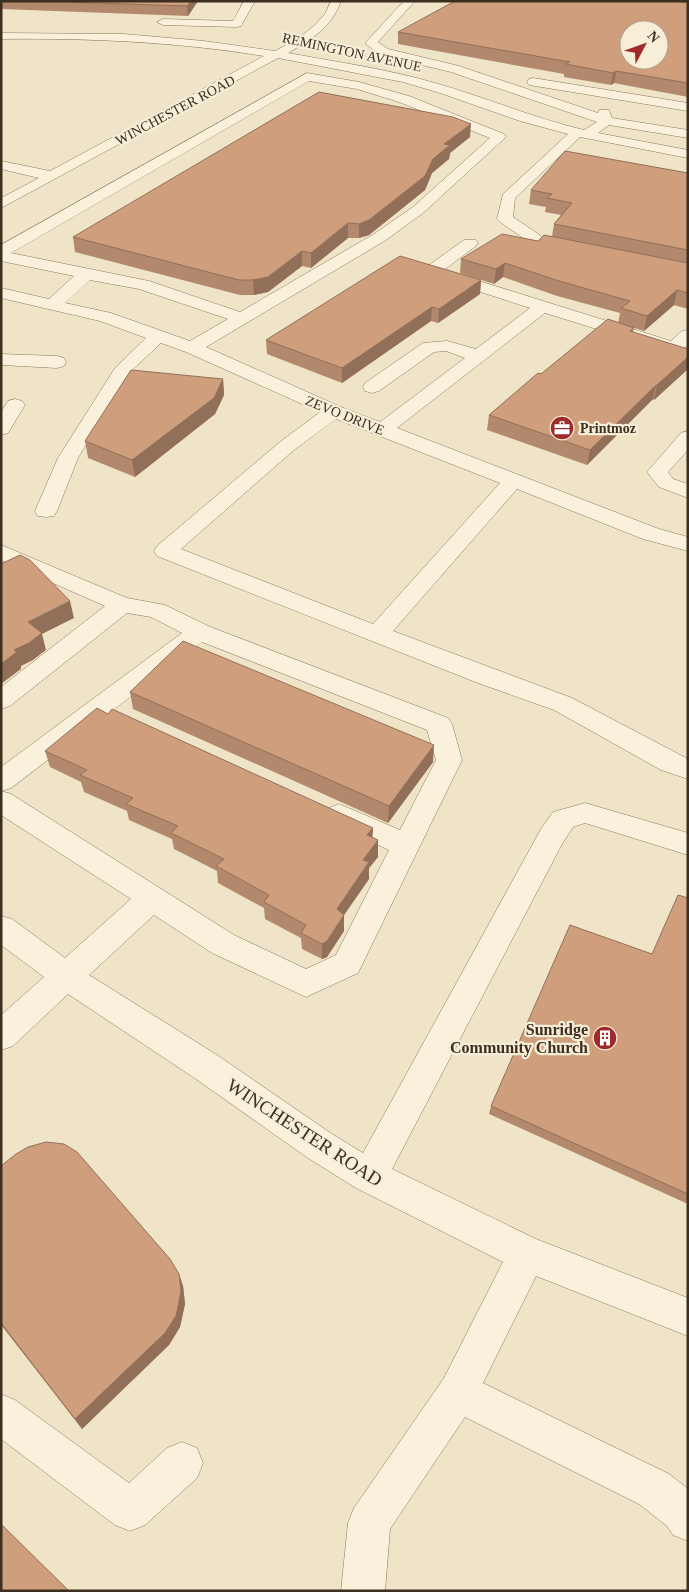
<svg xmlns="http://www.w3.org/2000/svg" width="689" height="1592" font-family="'Times New Roman',serif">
<rect width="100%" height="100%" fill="#f0e4c8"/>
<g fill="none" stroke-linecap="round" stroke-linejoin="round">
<!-- minor casing -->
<g stroke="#8d765c" stroke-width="1">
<path id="minor" d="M244,1h11l-14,25 -4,1 -74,-2 -6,-3 6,-3 70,2z
M331,1h10c-9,26 -30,39 -53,52 49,9 99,16 147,30 50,14 98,35 149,47l13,-8 -146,-50 -71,-17 -15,-12 2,-2 37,-40h11l-37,41 10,7 71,17 139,47 1,-3h10l3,8 76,12v8l-79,-13 -11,8 90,17v8l-108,-21 -65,61 -2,19 31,21 37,8 2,3 -2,3 -6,2 -36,-7 -6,-2 -33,-23 -3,-3 6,-25 65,-60 -48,-13 -80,-28 -37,-11 -125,-24 -277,150v-10l38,-20 -38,-9v-8l49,10 214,-115c-87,-14 -174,-18 -263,-17v-6l123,1 80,7 71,10 24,-13 16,-13 10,-11z
M307,73l52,9 50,14 95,38 2,3 -83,76 -37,27 -180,107 135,60 39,15 85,-64 -19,-7 -12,1 -55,39 -7,2 -7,-2 -2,-4 2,-4 58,-40 24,-2 29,8 54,-41 -105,-34 -2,-3 2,-3 39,-28h12l2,3 -2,3 -32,24 227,71 11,-10 6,-1v15l-8,7 -6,1 -129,-40 -148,115 262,101 29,8v14l-45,-12 -126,-50 -124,142 179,67 116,61v20l-27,-9 -107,-60 -76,-27 -321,-127 -3,-5 3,-5 123,-104 40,-30 -134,-60 -25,-9 -30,28 -53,87 -21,53 -3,5 -8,1 -8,-1 -3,-5 23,-53 57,-90 31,-30 -46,-17 -99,-23v-10l48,11 25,-23 -73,-15v-16zM309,81l48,8 42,13 91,36 -77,69 -39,27 -134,78 -91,-31 -138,-28zM90,280l49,9 89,30 -38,22 -79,-28 -46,-10zM336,419l164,64 -127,141 -192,-75 113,-99z
M533,78l155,25v8l-159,-26 -2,-3 2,-3z
M1,354l56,2 7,2 2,4 -2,4 -7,2 -56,-3z
M15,399l7,2 3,4 -17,28 -7,2v-23l7,-11z
M688,431v19l-20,22 5,7 15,5v14l-29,-11 -12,-15 34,-39z
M1,545l126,53 38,7 43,21 240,92 4,6 10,36 -104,213 -52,24 -94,-44 -58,-38 -65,60 128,80 115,79 31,19 178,-324 12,-17 32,-9 103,30v22l-103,-32 -12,4 -11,17 -170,325 144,70 152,59v38l-152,-60 -53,107 186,91 19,15v52l-15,-6 -6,-9 -28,-22 -174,-87 -75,112 -5,62h-44l7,-68 6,-15 90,-130 59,-116 -147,-74 -48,-30 -115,-81 -125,-83 -55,52 -12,4v-35l43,-38 -43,-32v-29l11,3 53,39 66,-59 -130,-84v-48l181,-134 -31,-16 -24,-4 -117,93 -9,3v-22l104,-81 -104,-46zM202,642l225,88 9,30 -36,70 -61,-26 -10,4 -4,7 4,7 60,28 -53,105 -30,14 -72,-34 -223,-141 -10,-3 10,-3z
M1,1394l14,6 114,83 38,-35 15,-6 15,6 6,15 -6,15 -52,47 -15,6 -15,-6 -114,-86z"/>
</g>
<!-- minor -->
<use href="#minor" fill="#faf1dc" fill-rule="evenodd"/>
</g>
<!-- wall -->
<path fill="#b2896c" d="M1,1h197l-10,15 -187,-7z
M688,3v94l-74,-14 -3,2 -47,-8v-3l-166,-30v-12z
M470,137l-20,16 -1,6 -17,14 -7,17 -56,45 -10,3h-11l-37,30 -9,-2 -34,26 -14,3h-14l-165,-43 -2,-15z
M688,173v136l-14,-4 -30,26 -10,-3 -1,4 55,17v20l-34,31 -1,-1 -66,66 -100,-35 2,-15 52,-41 77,-51 2,-10 -63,-17 -54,-19 -9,7 -34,-11 1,-14 77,-18 14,-5 2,-12 7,-9 -16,-3 1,-5 -17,-3 2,-14z
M481,280l-1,14 -42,29 -7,-2 -89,62 -75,-29 -1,-14z
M223,379l1,16 -9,19 -80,63 -47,-19 -3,-17z
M130,692l303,70 -45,61 -255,-114z
M45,751l328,77 -1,9 6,3v17l-9,11v11l-25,36v16l-17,26 -5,2 -20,-10 -1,-11 -36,-19 -1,-11 -46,-25 -1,-12 -43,-22 -2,-10 -43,-19 -2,-9 -43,-19 -3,-10 -31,-15z
M688,898v306l-199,-90 2,-8 161,-152z
M1,1166l178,108 4,12 2,18 -5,23 -11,18 -87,84 -81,-104z"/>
<!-- shaded-wall -->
<path fill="#916f58" d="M191,1h7l-10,15 -1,-10z
M616,71l-2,12 -3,2 2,-12z
M471,124l-1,13 -20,16 -1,6 -17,14 -7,17 -56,45 -10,3v-14l74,-65 11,-15z
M348,223v15l-37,30v-15z
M302,251v15l-34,26 -14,3 -1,-15z
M505,263l-2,14 -9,7 2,-15z
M481,280l-1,14 -42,29 1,-14z
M677,290l-3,15 -30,26 3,-15z
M432,307l-1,14 -89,62v-15z
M688,357v12l-34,31 3,-15z
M223,379l1,16 -9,19 -80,63 -3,-17z
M656,385l-3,14 -66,66 3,-15z
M70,601l4,17 -32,16 4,16 -13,10 -12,6v3l-20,15v-20l13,-14 14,-28z
M434,745l-1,17 -45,61 1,-17z
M373,828l-1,16 -5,-9z
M378,840v17l-9,11v11l-25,36v16l-17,26 -5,2v-15l15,-35 26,-49z
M179,1274l4,12 2,18 -5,23 -11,18 -87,84 -7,-10z"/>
<!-- building -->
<path fill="#cf9f7d" stroke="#916f58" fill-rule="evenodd" d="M34,1h157l-4,5z
M455,1h221l12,2v80l-72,-12 -3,2 -47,-9 4,-2 -172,-30zM629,30h30v30h-30z
M319,92l134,25 18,7 -27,20 6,1 -17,14 -8,17 -56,44 -10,4 -11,-1 -37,30 -9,-2 -34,26 -15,3h-14l-166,-43z
M565,151l123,22v77l-134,-26 18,-21 -25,-5 5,-4 -21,-4z
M502,234l36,7 6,-6 144,28v30l-11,-3 -30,26 -26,-8 9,-7 -71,-20 -54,-18 -9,6 -35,-10z
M400,256l81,24 -42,29 -7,-2 -90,61 -76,-28z
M608,319l26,9 -4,3 58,18v8l-31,28h-1l-66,65 -101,-35 49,-42 3,1z
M131,370l92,9 -9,19 -82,62 -47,-19z
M20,555l10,5 40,41 -42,21 14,11 -13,10 -15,7 3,2 -16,12v-100z
M183,641l251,104 -45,61 -259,-114z
M97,708l11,6 4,-5 261,119 -6,7 11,5 -15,20 6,2 -32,47 7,6 -17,26 -5,3 -21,-11 5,-8 -42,-23 5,-7 -53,-29 8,-7 -53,-26 7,-7 -52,-22 7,-6 -53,-23 7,-5 -42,-19z
M678,895l10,3v296l-197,-88 79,-181 82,29z
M46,1142l18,2 13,8 93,107 9,15 2,18 -5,24 -11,17 -90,86 -74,-96v-157l15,-12 12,-7z
M1,1524l68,67h-68z"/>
<!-- icons -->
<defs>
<g id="office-disc" transform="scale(1.25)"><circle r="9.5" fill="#9e2a2b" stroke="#f7eed8"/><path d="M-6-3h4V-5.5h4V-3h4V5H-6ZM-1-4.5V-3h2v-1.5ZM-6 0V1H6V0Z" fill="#fff"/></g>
<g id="building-disc" transform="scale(1.25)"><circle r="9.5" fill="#9e2a2b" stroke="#f7eed8"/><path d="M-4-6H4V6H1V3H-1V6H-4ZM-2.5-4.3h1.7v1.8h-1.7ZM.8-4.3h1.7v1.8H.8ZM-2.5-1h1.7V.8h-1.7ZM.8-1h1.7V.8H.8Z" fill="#fff"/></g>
</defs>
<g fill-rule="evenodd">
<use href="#office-disc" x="562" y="428"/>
<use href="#building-disc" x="605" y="1038"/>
</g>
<g text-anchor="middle" stroke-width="4.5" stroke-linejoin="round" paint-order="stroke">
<!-- far-street labels -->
<g font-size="14" fill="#3d2e20" stroke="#f7eed8">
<text transform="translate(352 52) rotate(12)" y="5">REMINGTON AVENUE</text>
<text transform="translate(175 110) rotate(-28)" y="5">WINCHESTER ROAD</text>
<text transform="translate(345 415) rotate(22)" y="5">ZEVO DRIVE</text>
</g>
<!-- far-poi labels -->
<g font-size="14" font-weight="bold" fill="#3d2e20" stroke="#f7eed8" text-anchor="start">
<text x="580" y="433">Printmoz</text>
</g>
<!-- poi labels -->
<g font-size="16" font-weight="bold" fill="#3d2e20" stroke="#f7eed8" text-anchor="end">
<text x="588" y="1035">Sunridge<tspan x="588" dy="18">Community Church</tspan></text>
</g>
<!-- near-street labels -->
<g font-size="19" fill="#3d2e20" stroke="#f7eed8">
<text transform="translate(305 1132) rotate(33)" y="7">WINCHESTER ROAD</text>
</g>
</g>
<!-- border -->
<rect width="689" height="1592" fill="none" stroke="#3d2e20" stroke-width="5"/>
<!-- north arrow -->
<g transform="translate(644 45) rotate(49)"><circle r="24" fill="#f7eed8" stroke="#ada18e"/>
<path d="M0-4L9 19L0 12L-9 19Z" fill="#9e2a2b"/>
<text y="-8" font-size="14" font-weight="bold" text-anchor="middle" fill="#3d2e20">N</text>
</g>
</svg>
